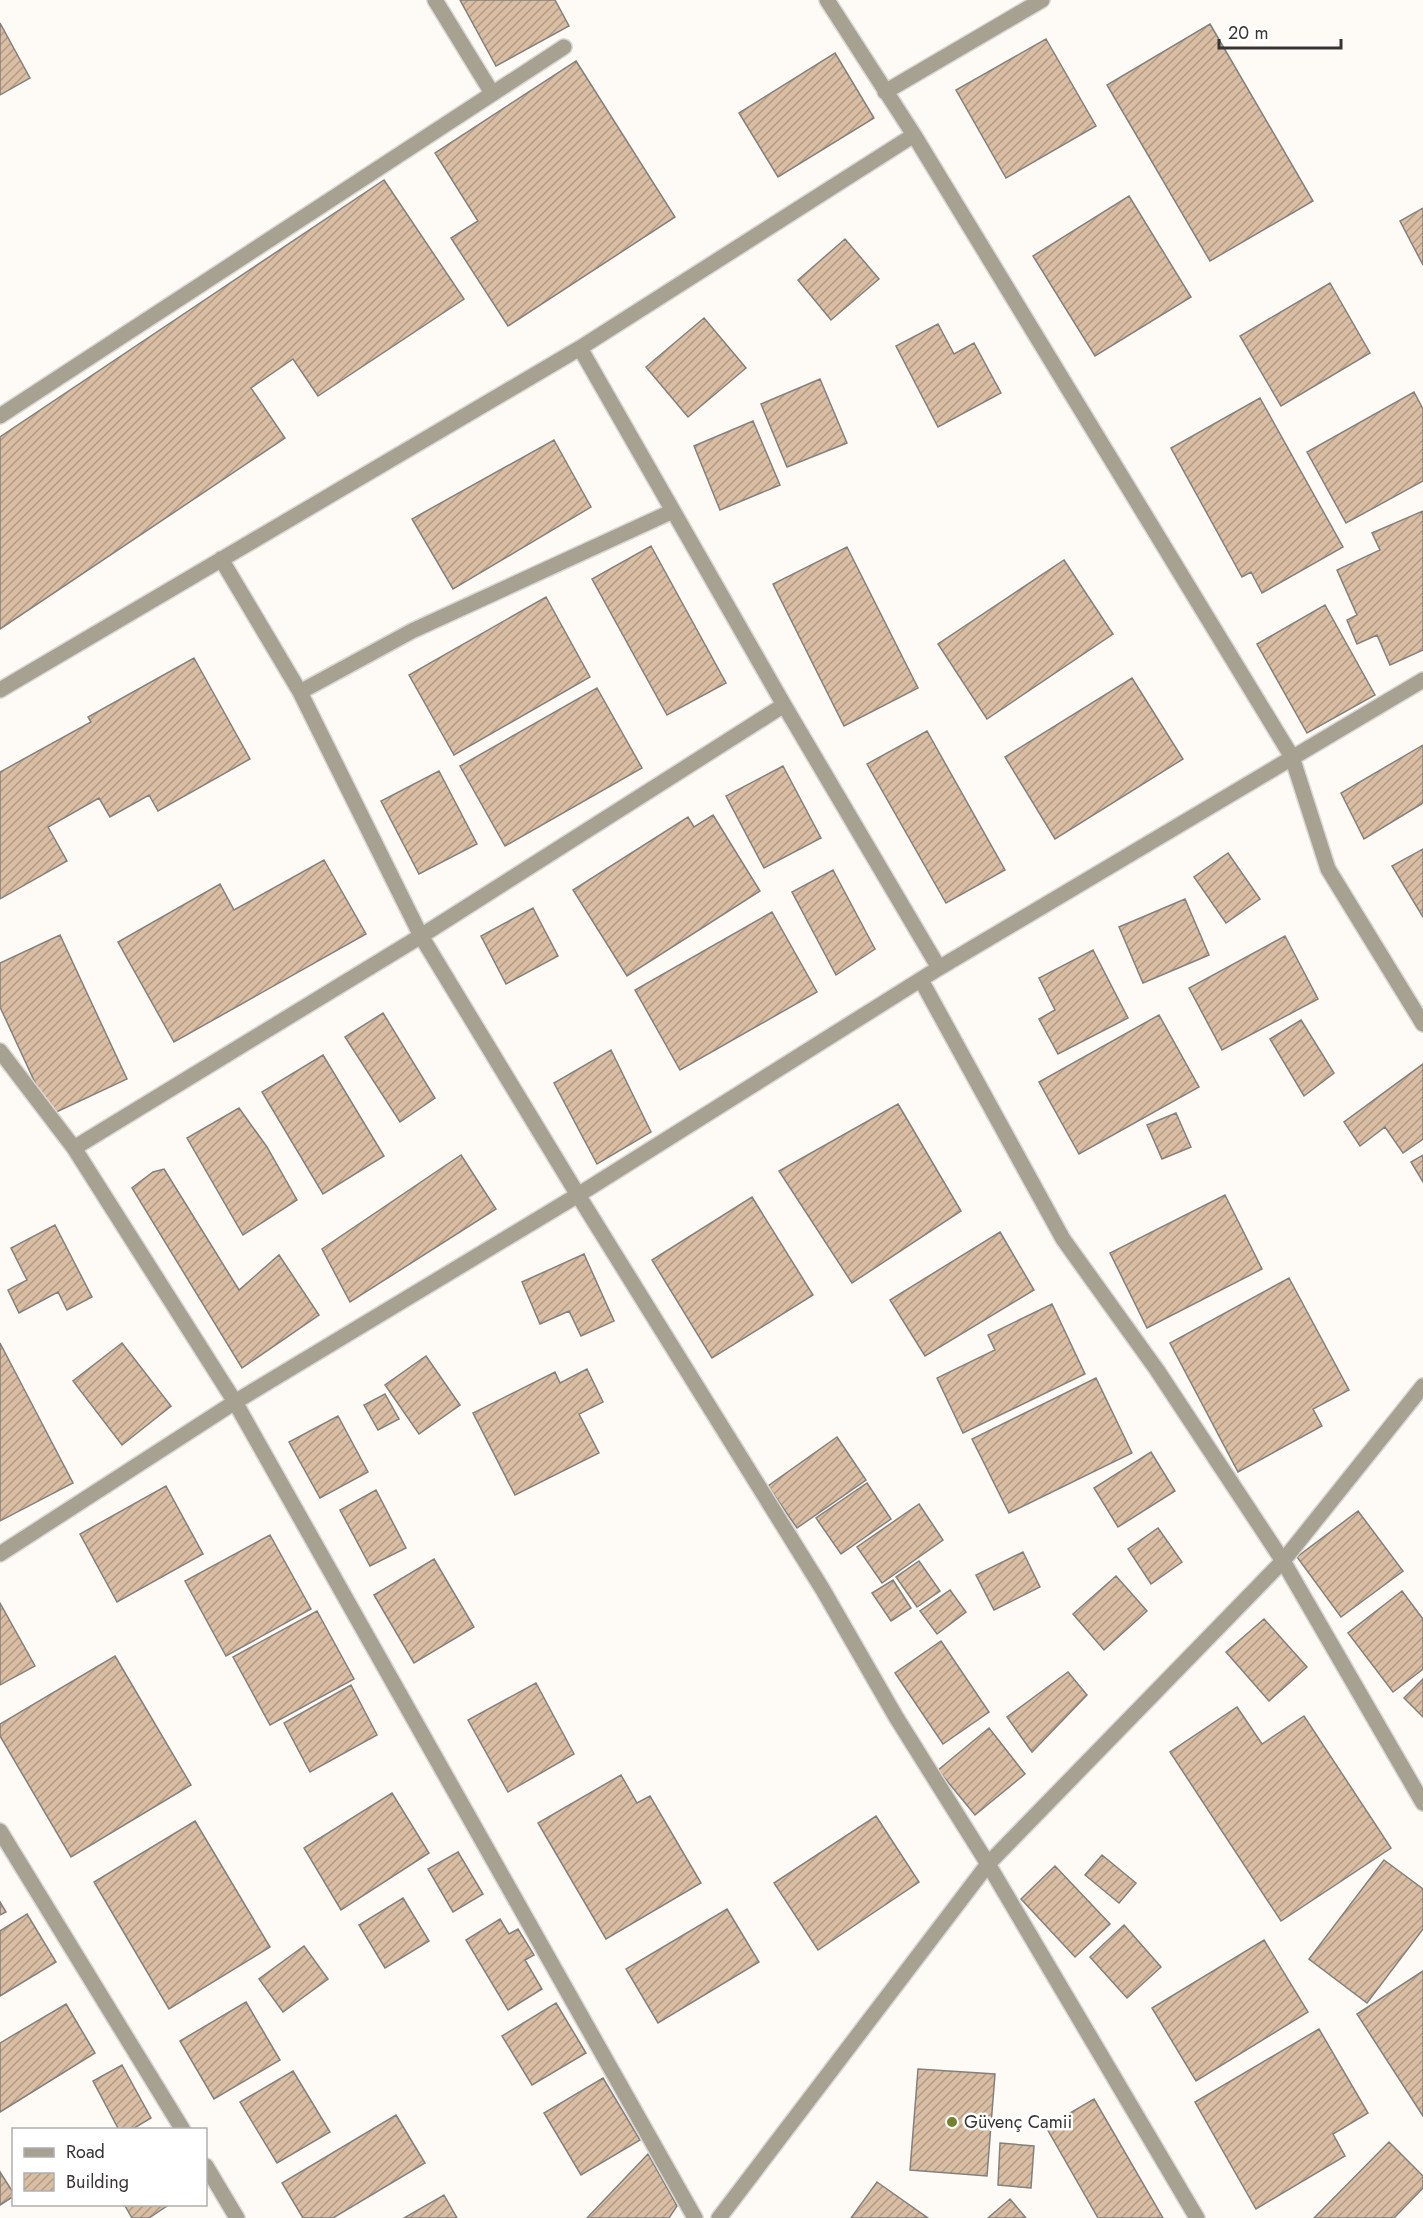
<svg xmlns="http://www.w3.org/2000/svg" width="1423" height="2218" font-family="Jost,sans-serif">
<defs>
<pattern id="building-hatch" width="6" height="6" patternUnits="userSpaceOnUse" patternTransform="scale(1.5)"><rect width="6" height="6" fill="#dabea3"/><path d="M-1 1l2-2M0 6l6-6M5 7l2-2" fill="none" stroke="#b29b86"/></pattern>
</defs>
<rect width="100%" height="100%" fill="#fefbf7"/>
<!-- building -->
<path fill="url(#building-hatch)" stroke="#84807d" stroke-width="1.5" d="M460,0h95l14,26 -73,40z
M0,23l30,55 -30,17z
M1210,24l103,177 -103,60 -103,-176z
M1046,39l50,87 -90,52 -50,-88z
M835,53l39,65 -96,59 -39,-64z
M576,61l99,156 -167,109 -57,-88 27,-17 -43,-68z
M384,180l80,119 -146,97 -25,-37 -42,29 34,50 -285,191v-192z
M1129,196l62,101 -96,59 -62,-100z
M1423,208v57l-23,-44z
M845,239l34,40 -48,41 -33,-40z
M1330,283l40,70 -89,53 -41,-70z
M704,318l42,50 -58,49 -42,-50z
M938,324l16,30 20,-11 27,50 -63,34 -42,-81z
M820,379l27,64 -60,24 -26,-63z
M1414,392l9,17v72l-77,42 -39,-71z
M1260,398l83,149 -81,46 -11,-21 -9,5 -71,-129z
M753,421l27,64 -60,25 -26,-64z
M554,440l37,67 -138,82 -41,-70z
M1423,511v139l-33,15 -13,-30 -20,9 -10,-24 10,-5 -20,-45 43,-20 -8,-17z
M651,546l75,137 -59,32 -75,-136z
M847,547l71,141 -74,38 -71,-142z
M1064,560l49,74 -126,85 -49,-75z
M546,597l44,80 -136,78 -45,-80z
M1325,605l50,90 -68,38 -50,-89z
M194,658l56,101 -92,52 -9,-16 -39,22 -11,-19 -51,29 19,34 -67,38v-127l91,-50 -3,-5z
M1132,678l51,81 -128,80 -50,-82z
M597,688l45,80 -137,78 -45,-80z
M927,731l78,139 -59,33 -79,-139z
M1423,745v58l-59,36 -23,-46z
M783,766l38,72 -57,30 -38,-72z
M439,771l38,73 -58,30 -38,-73z
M713,815l47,76 -133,85 -54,-86 115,-73 6,10z
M1423,849v68l-31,-51z
M1228,853l32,46 -34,24 -32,-46z
M324,860l42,74 -192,108 -56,-100 102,-58 14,26z
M833,870l42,79 -39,26 -44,-83z
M1185,899l24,56 -66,28 -24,-56z
M533,908l25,48 -52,28 -25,-48z
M772,912l45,80 -137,78 -45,-80z
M60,935l67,144 -77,36 -50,-108v-44z
M1285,936l33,63 -96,51 -33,-62z
M1093,950l35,68 -70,36 -19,-35 16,-9 -16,-32z
M383,1013l52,85 -35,24 -55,-85z
M1159,1015l40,72 -120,67 -40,-72z
M1301,1020l33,53 -30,23 -34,-57z
M611,1050l40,82 -54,32 -43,-81z
M323,1055l61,101 -61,38 -61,-102z
M1423,1064v75l-20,14 -18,-26 -25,19 -16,-24z
M898,1104l63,107 -109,72 -73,-112z
M239,1108l28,39 30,53 -54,35 -56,-97z
M1176,1113l15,34 -29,12 -15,-34z
M461,1155l35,54 -146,93 -28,-53z
M1423,1155v27l-12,-20z
M164,1169l75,121 40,-35 40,60 -77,53 -110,-180 21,-16z
M1225,1195l37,74 -115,59 -37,-75z
M752,1197l61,98 -101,63 -60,-98z
M55,1225l37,72 -25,13 -9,-18 -39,21 -11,-23 19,-10 -16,-32z
M1000,1232l34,58 -109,66 -35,-56z
M584,1254l30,67 -33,15 -12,-25 -29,13 -18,-42z
M1289,1278l60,112 -36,19 9,17 -84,46 -68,-129z
M1052,1304l33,70 -122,59 -26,-55 58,-28 -7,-15z
M0,1343l73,140 -73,38z
M122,1343l49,63 -49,39 -49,-64z
M426,1356l34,49 -41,29 -34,-49z
M587,1369l16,33 -24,12 20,39 -84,42 -42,-82 82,-41 5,11z
M1096,1378l36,75 -123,60 -37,-74z
M385,1394l14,25 -21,11 -14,-25z
M338,1416l30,56 -48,26 -31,-56z
M837,1437l29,43 -69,48 -29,-42z
M1151,1452l24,39 -57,36 -24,-39z
M867,1483l24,36 -50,35 -25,-36z
M166,1486l37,68 -86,48 -37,-68z
M376,1490l30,58 -36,18 -30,-56z
M919,1504l24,36 -61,43 -25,-36z
M1358,1511l45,60 -62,46 -44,-60z
M1158,1528l24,34 -31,22 -23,-35z
M270,1535l41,74 -85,47 -41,-75z
M1023,1552l17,35 -46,23 -18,-35z
M434,1559l40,68 -60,36 -40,-68z
M919,1561l21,30 -23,16 -21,-30z
M1116,1576l31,35 -43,39 -31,-36z
M893,1580l18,28 -20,13 -19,-28z
M950,1590l16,22 -29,22 -17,-23z
M1402,1591l21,28v50l-30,23 -45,-59z
M0,1603l35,63 -35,19z
M317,1611l37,68 -84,46 -37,-68z
M1264,1619l43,48 -38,34 -43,-49z
M941,1641l48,71 -46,32 -48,-71z
M115,1656l76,129 -120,72 -71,-121v-12z
M1068,1672l19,23 -55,57 -25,-35z
M1423,1679v38l-19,-19z
M536,1683l38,71 -66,38 -40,-72z
M351,1685l26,50 -67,37 -26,-49z
M1237,1707l25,37 42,-28 87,132 -110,73 -111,-169z
M989,1728l36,46 -50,41 -37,-45z
M621,1775l16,28 13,-7 51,87 -95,56 -68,-116z
M392,1793l37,60 -88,57 -37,-62z
M876,1816l43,66 -101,68 -44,-67z
M195,1821l75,126 -101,62 -75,-127z
M458,1852l25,42 -30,18 -25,-43z
M1102,1855l34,28 -17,20 -34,-28z
M1384,1860l39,29v40l-56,74 -58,-44z
M1055,1866l55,58 -35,33 -54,-58z
M403,1898l26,43 -44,27 -26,-43z
M0,1902l6,10 -6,3z
M727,1909l32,53 -101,61 -32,-54z
M27,1914l29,48 -56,34v-65z
M500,1919l9,15 9,-5 16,26 -9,5 17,29 -34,21 -42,-70z
M1124,1925l37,42 -34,31 -37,-41z
M1264,1940l44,72 -112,69 -44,-73z
M304,1946l24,33 -45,33 -24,-33z
M1423,1971v145l-66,-102z
M246,2002l34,58 -66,39 -34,-58z
M556,2003l30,50 -54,32 -30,-49z
M66,2004l29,49 -95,59v-69z
M1319,2029l49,84 -35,21 12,22 -89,53 -61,-107z
M122,2065l29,53 -20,12h-12l-26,-49z
M918,2069l77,5 -8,102 -77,-6z
M293,2071l37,61 -53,31 -37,-61z
M603,2078l37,62 -59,35 -37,-62z
M1094,2099l69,119h-65l-52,-91z
M396,2115l29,48 -92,55h-30l-21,-35z
M1389,2142l34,34v12l-29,30h-80z
M1000,2143l34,3 -3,42 -33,-3z
M648,2154l29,52 -8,12h-82z
M0,2172l14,22v2l-14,9z
M877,2182l51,36h-77z
M444,2195l13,23h-53z
M1010,2199l16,19h-38z
M124,2204h46l-21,14h-17z"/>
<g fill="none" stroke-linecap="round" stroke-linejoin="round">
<!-- lane casing -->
<g stroke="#dad7d4" stroke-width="18">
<path id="lane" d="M435,0l57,93
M0,416l564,-369"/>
</g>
<!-- street casing -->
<g stroke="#dad7d4" stroke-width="18">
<path id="street" d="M827,0l87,135 378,622 36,112 95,155
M885,92l157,-92
M580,348l204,357 155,263
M221,559l79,133 121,244 157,259 245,395 73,127 92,147 209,354
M0,690l580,-342 334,-213
M300,692l112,-61 261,-120
M921,980l142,259 94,131 126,191 140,242
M0,1051l74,97 161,254 460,816
M74,1148l347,-212 363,-231
M0,1554l235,-152 343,-207 361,-227 484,-288
M0,1831l183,299
M206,2166l31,52
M719,2218l269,-354 295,-303 140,-175"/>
</g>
<!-- lane -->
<use href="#lane" stroke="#a7a192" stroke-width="15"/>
<!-- street -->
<use href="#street" stroke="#a7a192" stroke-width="15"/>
</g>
<!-- markers -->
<circle fill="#728231" stroke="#fff" stroke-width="2" cx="952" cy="2122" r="6"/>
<g text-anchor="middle" stroke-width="5" stroke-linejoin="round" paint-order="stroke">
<!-- poi labels -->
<g font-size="18" fill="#373534" stroke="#fff" text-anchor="start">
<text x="964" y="2128">Güvenç Camii</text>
</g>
</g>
<!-- legend -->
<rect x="12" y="2128" width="195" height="78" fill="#ffffff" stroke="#afaeae" stroke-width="1.5"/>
<rect x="24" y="2148" width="30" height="9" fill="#a7a192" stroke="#afaeae" stroke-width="1.5"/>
<text x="66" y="2158" font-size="18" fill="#373534">Road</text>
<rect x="24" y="2173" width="30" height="18" fill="url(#building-hatch)" stroke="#afaeae" stroke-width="1.5"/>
<text x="66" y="2188" font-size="18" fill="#373534">Building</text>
<!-- scale -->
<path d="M1219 39v9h122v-9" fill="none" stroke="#373534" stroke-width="3"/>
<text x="1228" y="39" font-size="18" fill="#373534" stroke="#ffffff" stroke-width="4.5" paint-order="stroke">20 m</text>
</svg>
